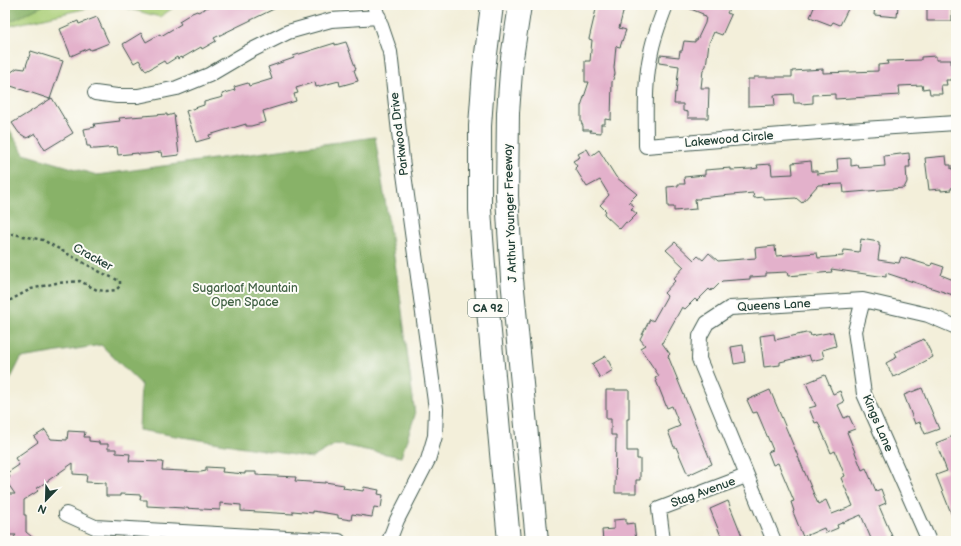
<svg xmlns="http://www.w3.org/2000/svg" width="961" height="546" font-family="'Balsamiq Sans',sans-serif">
<rect width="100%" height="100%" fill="#fdfcf7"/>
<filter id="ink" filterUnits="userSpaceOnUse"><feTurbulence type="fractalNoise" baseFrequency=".025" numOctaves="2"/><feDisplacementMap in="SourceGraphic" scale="8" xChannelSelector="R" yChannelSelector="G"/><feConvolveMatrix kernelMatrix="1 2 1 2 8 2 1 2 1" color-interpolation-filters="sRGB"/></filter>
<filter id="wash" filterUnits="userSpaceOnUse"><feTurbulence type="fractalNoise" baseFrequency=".012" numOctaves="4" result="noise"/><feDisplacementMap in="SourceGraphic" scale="16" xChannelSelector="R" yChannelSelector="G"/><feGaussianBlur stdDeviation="0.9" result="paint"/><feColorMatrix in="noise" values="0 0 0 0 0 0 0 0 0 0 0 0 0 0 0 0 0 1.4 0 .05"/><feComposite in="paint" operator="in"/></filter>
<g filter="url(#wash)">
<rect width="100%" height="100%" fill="#f3efda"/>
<!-- green -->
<path fill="#abcf78" stroke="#658656" d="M5,5h96l-92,21 -4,5z
M115,5h62l-17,12z"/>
<!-- forest -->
<path fill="#88b268" stroke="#54784e" d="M5,5h39l-39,19z
M5,122l19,32 73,21 278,-38 25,158 15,120 -14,42 -65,-13 -24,14 -173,-28 2,-46 -40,-39 -80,13 -16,32z"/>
<g id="blocks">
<!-- building -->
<path fill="#e3b1cb" d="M212,5h70l-68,33 2,3 -14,8 -1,-2 -19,11 -1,-1 -3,2 -1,-2 -11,7 -2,-3 -18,10 -7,-11 -5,3 -11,-19 18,-11 5,9 14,-8 1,2 20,-12 -2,-3 13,-8 5,-2 1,1z
M597,5h28l-6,23 7,2 -6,17 -4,-1 -2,22 1,6 -3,8 -1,38 -6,-1v5h-4v9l-11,-1 1,-2h-8v-4l-2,-4v-16l8,-24h-4v-21h5l2,-21 -3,-1z
M681,5h50l-4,8 4,2 -9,20 -8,-3 -5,11 -3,23 -3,4 -2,18h8l-1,30h-20v-6l-5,-1v-7h-9l1,-12 1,1 3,-27 -20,-3 1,-8 19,2 1,-6h2l2,-10 11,1v-2h2l8,-17 1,-6 -3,-1v-2z
M815,5h35l-10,20 -7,-3 -2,3 -21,-8z
M875,5h23l-1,12 -23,-2z
M927,5h25v16h-25z
M97,17l12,26 -15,6 -4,1 -1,-2 -18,8 -11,-27 18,-8 1,3z
M346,42l10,27 -2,1 4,11 -18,5 -1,-5 -23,6 -1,-5 -19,6 2,5 -4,1 2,7 -33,10 3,11 -15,4h-5v-2l-27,8 -10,3 1,3 -14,4 -10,-31 18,-6v-3l19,-5 -1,-3 13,-4 -1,-3 14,-4 1,3 23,-7 -4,-12 26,-9 -1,-2 42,-13v2z
M31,51l32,10 -13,38 -42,-14 2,-12 7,-5 8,1z
M936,56v4h15l1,20h-6l1,5h-6l1,9h-12l-1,-6 -6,1 -1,-4 -23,1 1,9 -65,4v-5l-22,1v8l-12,1v-1h-7l-1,-9 -19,1 1,10 -27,1v-27h6v-2h38v-6l31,-2v4l55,-2v-6l10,-1 -1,-3 34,-1v-3z
M52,98l21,35 -28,17 -10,-17 -8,5 -8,-5 -7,-10z
M167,114v2l7,-2 5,41 -17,2 -1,-5 -16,2h-7v-1l-20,2 -1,-8 -21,2h-5l-1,-3h-3l-3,-17 11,-2 -1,-3 26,-3 -1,-3z
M587,149l4,7 8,-6 17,27 21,17 -8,8 5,4 -3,3 6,5 -9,9 -2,-1 -6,7 -16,-15 2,-3 -6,-6 9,-10 -9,-15 -13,7 -12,-19 2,-2 -4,-5 7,-4 -2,-3z
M909,153l1,14h-4l1,15 -3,6 -60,5 -1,-9 -25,1 -16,18 -6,-5 -32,2v-3l-10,1 -1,-5 -53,5v1h-5l1,10 -22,2v-4h-6l-1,-20 11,-1v-2h7l-1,-7 21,-2v-5l26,-2v2l20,-1 7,-1 -1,-3 14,-1 1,11 21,-1 -1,-11 19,-2 1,10h5v3l21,-2 -1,-13 14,-1v8l7,-1 1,3 26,-2 -1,-10z
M946,156l1,9h4v4l5,-1v19l-5,1v2l-10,1v-2l-12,1 -4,-32z
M861,239l18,3v4h1l-2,14 21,3 2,-6 30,9 1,-3 12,4 -3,8 15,6v15l-70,-23v4l-55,-8 1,3 -44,4 -1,-4 -21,1v3l-16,1v2l-28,2 -9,9 -1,-1 -1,2 -2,-2 -12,12 -2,-2 -10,10 -3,-2 -20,36 8,11 -2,2 44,108 -24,11 -12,-28h-2l-6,-16 12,-5 -8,-20 -5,2 -12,-30 4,-2 -19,-28 5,-3 -5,-6 10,-20 3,2 14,-25 -3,-3 11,-12 -2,-2 11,-12 -18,-17 9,-8 19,18 4,-4 5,4 6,-7 9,8 38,-3 -1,-10 20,-2 1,10 41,-3 1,5 25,-2 1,-6 15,2z
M833,332l3,14 -14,4 2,8 -13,3 -2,-6 -29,7v3l-16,2 -4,-31 14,-2 1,6 31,-7h4l1,3z
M924,339l9,18 -13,7v1l-27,12 -7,-14 11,-6 -2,-5z
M743,345l2,17 -11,2 -3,-17z
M606,356l7,14 -13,8 -8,-14z
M825,375l8,19 7,-3 4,11 -6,3 6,13 5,-2 6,13 -8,3 15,38 4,-2 10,23 5,-2 5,14 -7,3 15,35h-22l-11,-26 -24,10 1,3 -12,5 -2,-5 -21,9 -10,-25 1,-1 -3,-9 3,-1 -16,-38 -5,2 -5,-13 5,-2 -16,-38 -4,1 -6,-13 23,-10 48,114 8,-4 6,14 21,-8 -12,-28 4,-2 -10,-25 -4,2 -13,-31 -3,1 -6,-15 7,-2 -10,-23z
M922,388l17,41 -14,5 -5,-12 -5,2 -11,-29z
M606,390h23v29h-2v32h10v8h3v21h-4v13h-21l1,-58h-5v-16h-5z
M45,430l6,9 16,1 1,-9 17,1 -1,5h5v4l10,1v2h9v5h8v4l14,1 -1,7 34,1 -1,8 39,2 5,-1v-4l17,1 -1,4 23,2v-2h11v3l40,2 -1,4 30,2v-1l19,3 -1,3 20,3 1,-4 15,3 -1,4 5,1 -2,13 -7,-1 -2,10 -20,-3 -1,6 -13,-2v-3l-25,-4v2l-20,-2v3l-52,-3v-6l-21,-2v7l-73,-4v-6h-7l1,-5 -21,-1v2h-14v-13l-20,-1 1,-7 -14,-1v-11l-37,26 2,2 -14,9v15h2v17l11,9h-26l5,-6h-11v-41h10l-9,-13 4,-4 -3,-4 12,-8 -4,-7 23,-16 -4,-5z
M956,435v88h-1l-19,-48 11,-4 -11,-28z
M728,501l16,40h-21l-13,-32z
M626,519v5l8,-1 2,18h-33l-1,-11 12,-1v-9z"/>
</g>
</g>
<g filter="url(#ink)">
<use href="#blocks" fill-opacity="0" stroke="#3f584d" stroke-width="1"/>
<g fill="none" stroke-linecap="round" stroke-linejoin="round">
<!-- minor casing -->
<g stroke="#3f584d" stroke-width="16">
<path id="minor" d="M374,5l16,47 12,107 34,250 -1,27 -7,24 -31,60 -8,21
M666,5c-6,16 -12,31 -15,47 -7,31 -5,63 -5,94l186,-15 124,-8
M95,93l22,3h21l39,-8 32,-13 39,-23 40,-20 43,-12 48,-3
M863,300l-8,31 9,63 65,147
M66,514l29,13 244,14
M663,541l-4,-32 87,-33
M774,541l-75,-182 1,-23 7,-13 23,-15 133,-8 65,15 28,12"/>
</g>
<!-- motorway casing -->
<g stroke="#3f584d" stroke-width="24">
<path id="motorway" d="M492,5l-8,65 -4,56v84l4,56 25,275
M520,5l-8,53 -4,55 -1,83 5,83 25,262"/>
</g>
<!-- path -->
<path stroke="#3f584d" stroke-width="2.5" stroke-dasharray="3 3" stroke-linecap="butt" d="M5,235l8,-1 30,6 59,33 18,8v5l-4,4 -10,1 -9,-1 -17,-9 -24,2 -25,6 -26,14"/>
<!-- minor -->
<use href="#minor" stroke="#fff" stroke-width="14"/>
<!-- motorway -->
<use href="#motorway" stroke="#fff" stroke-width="22"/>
</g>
</g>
<g text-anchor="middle" stroke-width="4" stroke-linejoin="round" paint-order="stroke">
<!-- shield labels -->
<rect fill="#fdfcf7" stroke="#62766e" stroke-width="1" x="468" y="299" width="40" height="18" rx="3"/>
<g font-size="11" font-weight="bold" fill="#1f3d34">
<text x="488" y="312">CA 92</text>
</g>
<!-- street labels -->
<g font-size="12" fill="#1f3d34" stroke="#fdfcf7">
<text transform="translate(399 134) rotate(-97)" y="4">Parkwood Drive</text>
<text transform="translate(729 139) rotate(-5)" y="4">Lakewood Circle</text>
<text transform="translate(510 213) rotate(-92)" y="4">J Arthur Younger Freeway</text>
<text transform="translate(93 257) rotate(29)" y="4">Cracker</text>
<text transform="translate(774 305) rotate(-3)" y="4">Queens Lane</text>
<text transform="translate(878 423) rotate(67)" y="4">Kings Lane</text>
<text transform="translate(703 492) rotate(-20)" y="4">Stag Avenue</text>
</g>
<!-- park labels -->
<g font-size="12" fill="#426245" stroke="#fdfcf7">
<text x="245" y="292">Sugarloaf Mountain<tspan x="245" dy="14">Open Space</tspan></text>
</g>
</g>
<!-- margin -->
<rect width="961" height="546" fill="none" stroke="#fdfcf7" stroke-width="20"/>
<!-- north arrow -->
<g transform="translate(46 500) rotate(203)" stroke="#fdfcf7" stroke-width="3" paint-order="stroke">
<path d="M0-3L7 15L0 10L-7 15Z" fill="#1f3d34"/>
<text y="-6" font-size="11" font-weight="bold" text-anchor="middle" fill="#1f3d34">N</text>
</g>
</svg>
